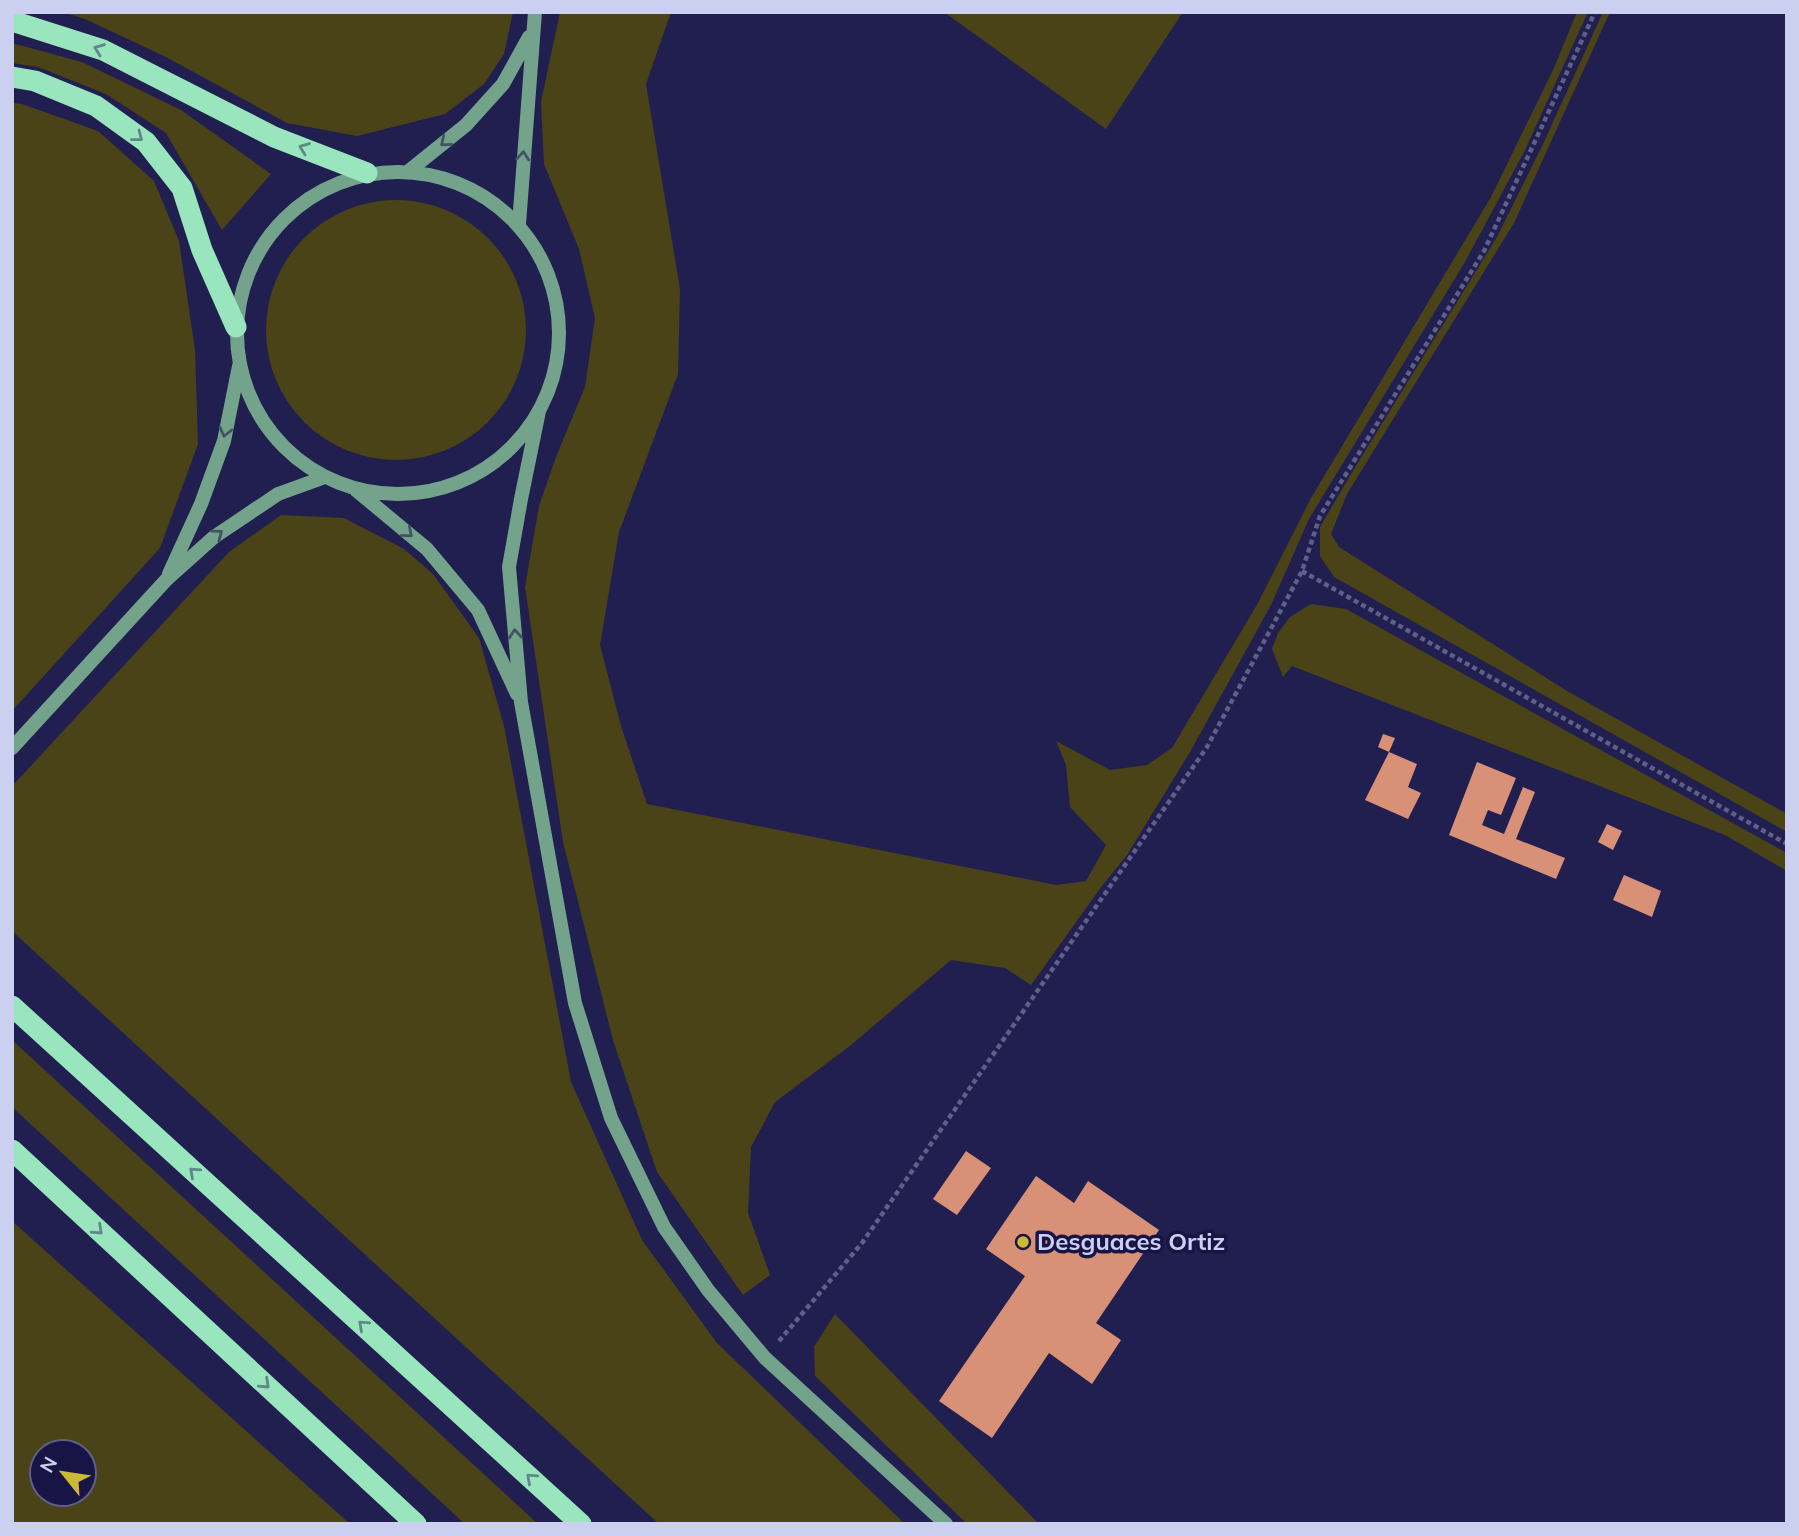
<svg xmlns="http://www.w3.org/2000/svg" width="1799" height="1536" font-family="Mulish,sans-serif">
<rect width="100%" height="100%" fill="#211f50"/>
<!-- green -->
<path fill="#4a4317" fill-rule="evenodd" d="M62,12h451l-9,42 -20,30 -39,30 -88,22 -70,-13 -121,-66 -81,-38z
M560,12h111l-25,72 34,205 -2,85 -59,158 -19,113 21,81 26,78 409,81 30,-4 20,-36 -36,-38 -4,-42 -10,-24 54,29 37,-5 25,-17 86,-145 53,-105 180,-301 63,-129 23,-56h11l-64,140 -59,110 -156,257 -38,86 -81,147 -63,103 -25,31 -71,99 -26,-17 -54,-8 -100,85 -76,57 -24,45 -3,66 22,62 -27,20 -86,-123 -44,-132 -50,-198 -38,-255 14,-81 17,-49 29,-70 10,-69 -16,-69 -35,-85 -3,-62z
M944,12h239l-77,117z
M1603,12h7l-96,211 -167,271 -16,40 8,13 228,144 220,123v18l-453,-255 -14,-21v-29l31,-53 146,-237 46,-93z
M12,43l70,19 99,48 90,64 -49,56 -56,-97 -60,-39 -68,-27 -26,-4z
M12,103l10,1 76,27 56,50 25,60 16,109 3,94 -38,104 -148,163z
M266 330a130 130 0 1 1 260 0a130 130 0 1 1-260 0Z
M281,515l63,3 60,31 29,25 46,64 25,88 67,356 71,158 75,103 188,181h-246l-647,-593v-150l3,2 214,-231z
M1311,604l35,5 441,244v18l-62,-36 -433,-169 -9,11 -11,-28 6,-16 12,-16z
M12,1040l526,484h-73l-453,-417z
M12,1221l338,303h-338zM42,1452h42v42h-42z
M835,1314l204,210h-72l-152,-148 -1,-29z"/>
<!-- building -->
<path fill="#d89177" d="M1383,734l12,4 -6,14 -11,-5z
M1389,752l28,12 -9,23 13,6 -13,26 -43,-19z
M1477,762l39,16 -15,37 -13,-5 -6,15 22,9 19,-47 12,5 -19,47 49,19 -9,21 -107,-44z
M1607,824l15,7 -9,19 -15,-8z
M1624,875l37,16 -9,26 -39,-17z
M966,1151l25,17 -34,47 -24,-16z
M1036,1176l38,27 14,-22 71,49 -63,93 25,17 -29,44 -43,-31 -57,85 -53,-37 86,-125 -39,-27z"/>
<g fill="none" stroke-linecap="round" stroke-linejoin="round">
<!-- path -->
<path stroke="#5f5f8a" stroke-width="4.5" stroke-dasharray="5 3.5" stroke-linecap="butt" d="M1302,571l485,273
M779,1341l83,-98 345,-496 95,-176 18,-55 164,-265 111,-239"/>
<!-- secondary -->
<path stroke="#73a38a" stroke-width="14" d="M410,170l56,-45 37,-41 26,-47
M237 333a161 161 0 1 1 322 0a161 161 0 1 1-322 0Z
M519,224l16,-212
M539,411l-18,88 -12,68 12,135 54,301 36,115 53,109 44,63 57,68 181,166
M356,490l71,59 51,61 39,84
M169,574l32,-70 23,-63 15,-75
M12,748l155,-169 47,-42 64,-43 47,-17"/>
<!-- highway -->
<path stroke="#99e6be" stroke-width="21" d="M12,21l91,29 171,87 93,36
M12,77l23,4 61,25 50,36 36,46 20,62 34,77
M12,1006l569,518
M12,1150l404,374"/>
</g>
<!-- one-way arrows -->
<defs><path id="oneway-chevron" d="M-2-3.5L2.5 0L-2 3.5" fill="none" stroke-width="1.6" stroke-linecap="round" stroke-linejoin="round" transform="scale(1.75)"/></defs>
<g stroke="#5f8888">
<use href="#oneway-chevron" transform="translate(99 49) rotate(-159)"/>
<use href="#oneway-chevron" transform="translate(138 137) rotate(38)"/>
<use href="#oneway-chevron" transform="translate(304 148) rotate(-159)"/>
<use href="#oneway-chevron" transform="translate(194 1172) rotate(-138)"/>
<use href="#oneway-chevron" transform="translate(98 1230) rotate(43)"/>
<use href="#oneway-chevron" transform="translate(363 1325) rotate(-138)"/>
<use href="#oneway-chevron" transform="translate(265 1384) rotate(43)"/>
<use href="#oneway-chevron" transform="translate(531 1478) rotate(-138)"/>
</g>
<g stroke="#415464">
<use href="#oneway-chevron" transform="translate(445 142) rotate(140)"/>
<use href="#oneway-chevron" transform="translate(523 156) rotate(-86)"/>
<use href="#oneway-chevron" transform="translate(225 432) rotate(103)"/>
<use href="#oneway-chevron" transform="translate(408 533) rotate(40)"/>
<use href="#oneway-chevron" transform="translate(218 534) rotate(-37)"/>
<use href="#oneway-chevron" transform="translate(515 634) rotate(-95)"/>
</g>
<!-- markers -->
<circle fill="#ccb938" stroke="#181445" stroke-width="2.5" cx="1023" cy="1242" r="7"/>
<g text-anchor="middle" stroke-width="7" stroke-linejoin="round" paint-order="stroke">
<!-- poi labels -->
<g font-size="24" font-weight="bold" fill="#ccd0f0" stroke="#181445" text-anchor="start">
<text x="1037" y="1250">Desguaces Ortiz</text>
</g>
</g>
<!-- border -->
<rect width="1799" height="1536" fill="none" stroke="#ccd0f0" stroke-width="28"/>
<!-- north arrow -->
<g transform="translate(63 1473) rotate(300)"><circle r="33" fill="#181445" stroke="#605f89" stroke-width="2"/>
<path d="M0-5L12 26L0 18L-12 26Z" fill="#ccb938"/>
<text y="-10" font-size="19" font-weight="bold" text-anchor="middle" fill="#ccd0f0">N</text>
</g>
</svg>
